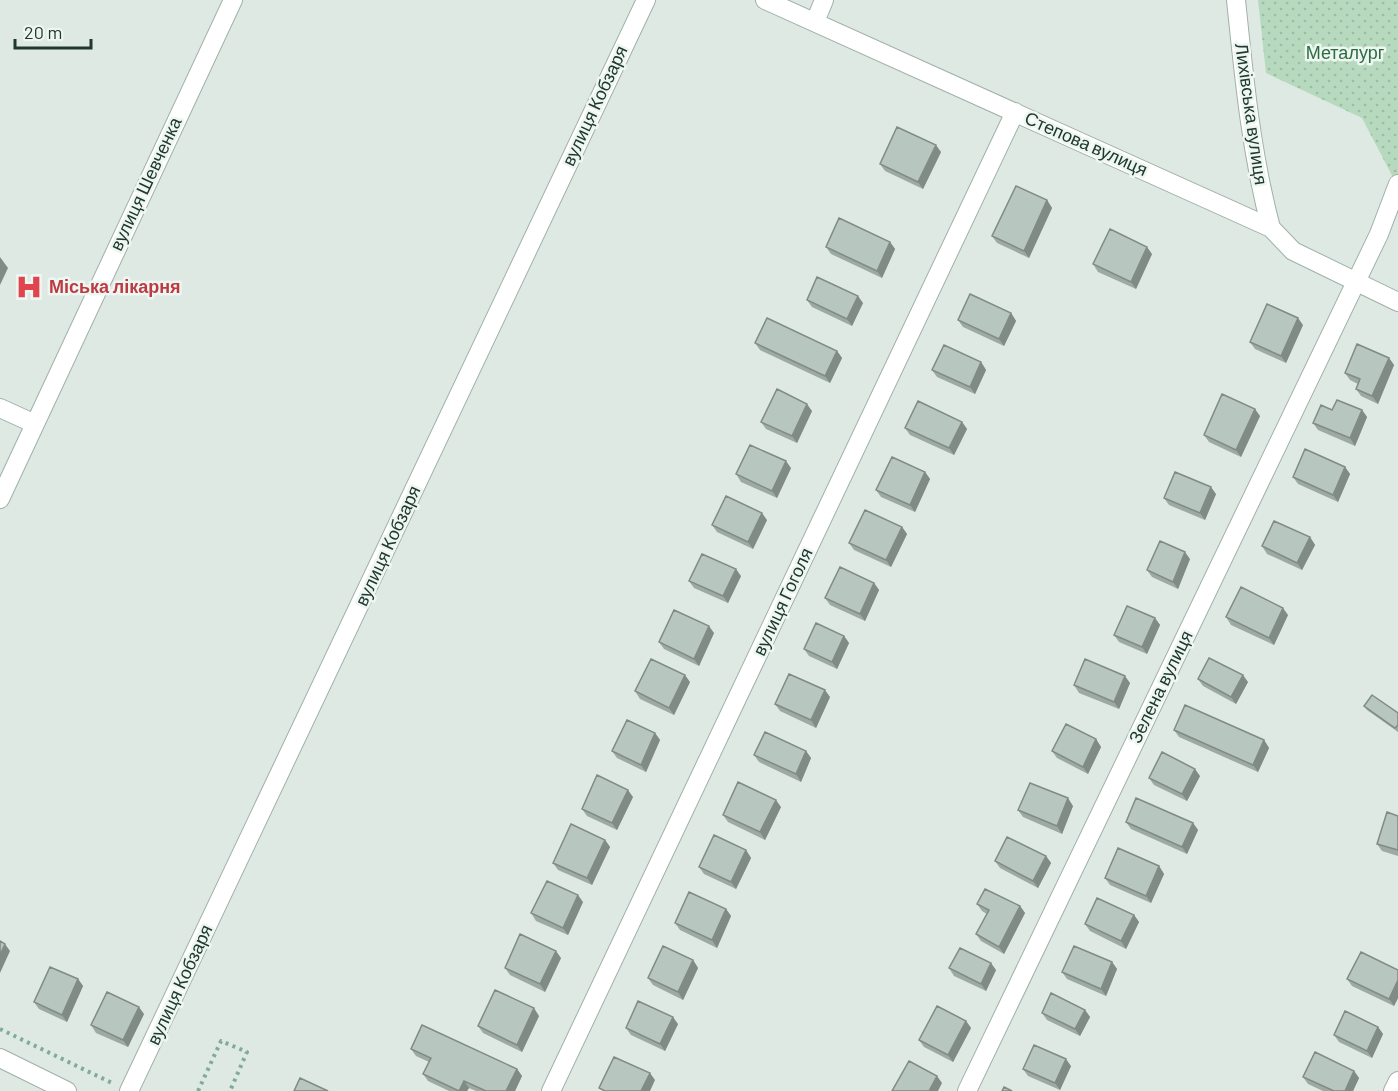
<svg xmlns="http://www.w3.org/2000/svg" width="1398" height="1091" font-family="Barlow,sans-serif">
<defs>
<pattern id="garden-dots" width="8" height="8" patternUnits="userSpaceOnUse" patternTransform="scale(1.5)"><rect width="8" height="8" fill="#b7dabf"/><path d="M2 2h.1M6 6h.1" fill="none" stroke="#9dbca4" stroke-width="1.8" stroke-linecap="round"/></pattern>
</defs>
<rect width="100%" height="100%" fill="#dee9e3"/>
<!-- garden -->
<path fill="url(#garden-dots)" d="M1258,0h140v187l-36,-69 -96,-45z"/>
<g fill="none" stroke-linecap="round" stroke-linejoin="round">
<!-- minor casing -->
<g stroke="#a1b0aa" stroke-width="20">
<path id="minor" d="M765,0l506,228 22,23 105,51
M1236,0c8,77 15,153 35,228
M815,22l9,-22
M0,408l33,15
M0,499l233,-499
M0,1058l67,33
M129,1091l517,-1091
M551,1091l464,-979
M967,1091l412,-857 19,-50
M1393,1091l5,-10"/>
</g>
<!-- path -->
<path stroke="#80ab9b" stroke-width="4" stroke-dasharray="3 4.5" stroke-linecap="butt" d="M0,1029l112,54
M198,1091l23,-50 26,11 -17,39"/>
<!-- minor -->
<use href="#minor" stroke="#fff" stroke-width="18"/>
</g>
<!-- wall -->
<path fill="#9daaa4" d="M941,152l-18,37 -38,-18 -5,-7z
M1047,200l5,8 -23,50 -32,-15 -5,-7z
M890,242l5,7 -13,29 -51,-24 -5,-7z
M1152,254l-16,35 -38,-17 -5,-8z
M807,300l56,3 -11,23 -40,-19z
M1011,313l5,8 -12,25 -41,-19 -5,-7z
M1303,325l-17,38 -31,-14 -5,-7z
M755,343l82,8 5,7 -12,25 -70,-33z
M1389,358l5,7 -16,39 -17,-8 -5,-7 2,-5 -8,-4 -5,-7z
M981,362l5,8 -11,24 -38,-17 -5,-7z
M1332,410h30l5,7 -12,29 -37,-16 -5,-7z
M812,411l-15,32 -31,-14 -5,-7z
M1260,416l-19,41 -32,-15 -5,-7z
M962,422l5,7 -13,26 -44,-20 -5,-7z
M1345,467l5,7 -12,28 -40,-18 -5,-7z
M791,468l-14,30 -36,-16 -5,-8z
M925,472l5,7 -15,33 -34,-15 -5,-7z
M1216,494l-11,26 -36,-15 -5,-7z
M767,520l-14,29 -36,-17 -5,-7z
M902,527l5,7 -16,33 -37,-17 -5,-7z
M1310,537l5,8 -13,25 -35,-16 -5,-8z
M1190,559l-12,30 -26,-12 -5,-7z
M741,576l-13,27 -34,-15 -5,-7z
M874,583l5,7 -14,31 -35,-16 -5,-7z
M1288,615l-14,30 -43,-20 -5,-8z
M1155,618l5,7 -13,29 -28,-12 -5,-7z
M714,633l-15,33 -35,-17 -5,-7z
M844,636l5,7 -12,26 -28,-13 -5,-7z
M1198,679l50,3 -12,22 -33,-18z
M690,682l-16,33 -34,-16 -5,-8z
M1130,683l-11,26 -40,-16 -5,-8z
M830,697l-14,31 -36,-17 -5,-7z
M1364,706l34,7v19l-31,-22z
M1174,730l90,10 5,8 -11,24 -79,-35z
M655,733l5,7 -14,32 -29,-14 -5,-7z
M1096,739l5,8 -13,27 -31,-16 -5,-7z
M806,751l5,7 -10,24 -42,-20 -5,-7z
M1200,776l-13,25 -33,-16 -5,-7z
M633,797l-16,33 -30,-14 -5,-7z
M1073,806l-11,28 -39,-17 -5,-7z
M781,807l-16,33 -37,-18 -5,-7z
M1398,816v40l-16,-5 -5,-7z
M1126,822l67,1 5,7 -11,24 -56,-25z
M605,840l5,7 -18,38 -34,-15 -5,-7z
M746,850l5,8 -15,31 -32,-15 -5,-7z
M1046,856l5,7 -13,25 -38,-20 -5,-7z
M1159,866l5,8 -13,29 -41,-18 -5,-7z
M583,902l-15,33 -32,-14 -5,-8z
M977,904l43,2 5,7 -21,41 -23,-13 -5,-7 11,-20 -5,-3z
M726,909l5,7 -14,32 -37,-18 -5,-7z
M1134,915l5,7 -13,27 -36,-18 -5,-7z
M561,958l-16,34 -35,-17 -5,-7z
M693,960l5,8 -15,32 -30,-15 -5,-7z
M1112,962l5,7 -11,27 -39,-17 -5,-7z
M949,968l47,2 -10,21 -32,-15z
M1398,970v28l-4,8 -42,-20 -5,-7z
M78,979l5,7 -16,36 -28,-13 -5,-7z
M1085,1010l5,7 -10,19 -33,-16 -5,-7z
M144,1014l-16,33 -32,-14 -5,-8z
M539,1016l-17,36 -39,-19 -5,-7z
M966,1021l5,7 -18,34 -29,-15 -5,-7z
M678,1024l-13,27 -34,-16 -5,-7z
M1378,1027l5,7 -11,24 -33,-16 -5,-7z
M411,1049l106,20 5,7 -7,15h-39l-7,-3 -2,3h-18l-21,-10 -5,-7 6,-12 -13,-6z
M1071,1066l-11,24 -32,-14 -5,-7z
M1354,1071l5,7 -6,13h-30l-15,-7 -5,-7z"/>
<!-- shaded-wall -->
<path fill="#808b86" d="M936,145l5,7 -18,37 -5,-7z
M1047,200l5,8 -23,50 -5,-7z
M890,242l5,7 -13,29 -5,-7z
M1147,247l5,7 -16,35 -5,-7z
M0,257l8,11 -8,17z
M858,296l5,7 -11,23 -5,-7z
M1011,313l5,8 -12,25 -5,-7z
M1298,318l5,7 -17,38 -5,-7z
M837,351l5,7 -12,25 -5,-7z
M1389,358l5,7 -16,39 -6,-8z
M981,362l5,8 -11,24 -5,-7z
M807,404l5,7 -15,32 -5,-7z
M1255,409l5,7 -19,41 -5,-7z
M1362,410l5,7 -12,29 -5,-8z
M962,422l5,7 -13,26 -5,-7z
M786,461l5,7 -14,30 -5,-7z
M1345,467l5,7 -12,28 -5,-7z
M925,472l5,7 -15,33 -5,-7z
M1211,487l5,7 -11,26 -5,-7z
M762,513l5,7 -14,29 -5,-7z
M902,527l5,7 -16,33 -5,-7z
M1310,537l5,8 -13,25 -5,-7z
M1185,552l5,7 -12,30 -5,-7z
M736,569l5,7 -13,27 -5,-7z
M874,583l5,7 -14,31 -5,-7z
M1283,608l5,7 -14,30 -5,-7z
M1155,618l5,7 -13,29 -5,-7z
M709,626l5,7 -15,33 -5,-7z
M844,636l5,7 -12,26 -5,-7z
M685,675l5,7 -16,33 -5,-7z
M1243,675l5,7 -12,22 -5,-7z
M1125,676l5,7 -11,26 -5,-7z
M825,690l5,7 -14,31 -5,-8z
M655,733l5,7 -14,32 -5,-7z
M1096,739l5,8 -13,27 -5,-7z
M1264,740l5,8 -11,24 -5,-7z
M806,751l5,7 -10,24 -5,-8z
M1195,769l5,7 -13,25 -5,-7z
M628,790l5,7 -16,33 -5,-7z
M1068,798l5,8 -11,28 -5,-8z
M776,800l5,7 -16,33 -5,-8z
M1193,823l5,7 -11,24 -5,-7z
M605,840l5,7 -18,38 -5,-7z
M746,850l5,8 -15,31 -5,-7z
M1046,856l5,7 -13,25 -5,-7z
M1159,866l5,8 -13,29 -5,-7z
M578,895l5,7 -15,33 -5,-7z
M1020,906l5,7 -21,41 -5,-7z
M726,909l5,7 -14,32 -5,-8z
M1134,915l5,7 -13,27 -5,-8z
M5,944l5,7 -10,22v-18z
M556,951l5,7 -16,34 -5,-8z
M693,960l5,8 -15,32 -5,-8z
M1112,962l5,7 -11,27 -5,-7z
M991,963l5,7 -10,21 -5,-7z
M78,979l5,7 -16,36 -5,-7z
M1398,980v18l-4,8 -5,-7z
M139,1007l5,7 -16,33 -5,-7z
M534,1008l5,8 -17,36 -5,-7z
M1085,1010l5,7 -10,19 -5,-7z
M673,1017l5,7 -13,27 -5,-7z
M966,1021l5,7 -18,34 -5,-7z
M1378,1027l5,7 -11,24 -5,-7z
M1066,1059l5,7 -11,24 -5,-7z
M517,1069l5,7 -7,15h-9z
M1354,1071l5,7 -6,13h-8z
M650,1073l5,7 -5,11h-9z
M937,1076l5,7 -4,8h-9z
M464,1081l5,7 -2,3h-8z"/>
<!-- building -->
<path fill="#b7c6bf" stroke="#808b86" stroke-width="1.5" d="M897,127l39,18 -18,37 -38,-18z
M1016,186l31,14 -23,51 -32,-15z
M839,218l51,24 -13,29 -51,-24z
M1110,229l37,18 -16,35 -38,-18z
M817,277l41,19 -11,23 -40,-19z
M970,294l41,19 -12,26 -41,-19z
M1267,304l31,14 -17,38 -31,-14z
M767,318l70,33 -12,25 -70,-33z
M1357,344l32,14 -17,38 -16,-7 4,-10 -15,-6z
M944,345l37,17 -11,25 -38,-17z
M777,389l30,15 -15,32 -31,-14z
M1222,394l33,15 -19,41 -32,-15z
M1337,400l25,10 -12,28 -37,-15 8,-18 11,5z
M918,401l44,21 -13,26 -44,-20z
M750,445l36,16 -14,30 -36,-17z
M1305,449l40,18 -12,28 -40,-18z
M892,457l33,15 -15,33 -34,-15z
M1175,472l36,15 -11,26 -36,-15z
M726,496l36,17 -14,29 -36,-17z
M865,510l37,17 -16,33 -37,-17z
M1274,521l36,16 -13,26 -35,-17z
M1160,541l25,11 -12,30 -26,-12z
M702,554l34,15 -13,27 -34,-15z
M840,567l34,16 -14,31 -35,-16z
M1241,587l42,21 -14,30 -43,-21z
M1127,606l28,12 -13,29 -28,-12z
M674,610l35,16 -15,33 -35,-17z
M816,623l28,13 -12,26 -28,-13z
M1209,658l34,17 -12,22 -33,-18z
M651,659l34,16 -16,33 -34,-17z
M1085,659l40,17 -11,26 -40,-17z
M789,674l36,16 -14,30 -36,-16z
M1372,695l26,18v12l-3,3 -31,-22z
M1185,705l79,35 -11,25 -79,-35z
M627,720l28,13 -14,32 -29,-14z
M1066,724l30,15 -13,28 -31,-16z
M765,732l41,19 -10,23 -42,-19z
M1162,752l33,17 -13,25 -33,-16z
M597,775l31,15 -16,33 -30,-14z
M738,782l38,18 -16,32 -37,-17z
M1030,783l38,15 -11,28 -39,-16z
M1136,798l57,25 -11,24 -56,-25z
M1387,812l11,4v34l-21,-6z
M571,824l34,16 -18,38 -34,-15z
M714,835l32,15 -15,32 -32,-15z
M1007,837l39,19 -13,25 -38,-20z
M1118,848l41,18 -13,30 -41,-18z
M547,881l31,14 -15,33 -32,-15z
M985,889l35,17 -21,41 -23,-13 13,-24 -12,-6z
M689,892l37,17 -14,31 -37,-17z
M1097,898l37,17 -13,26 -36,-17z
M520,934l36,17 -16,33 -35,-16z
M0,941l5,3 -5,11z
M663,946l30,14 -15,32 -30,-14z
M1074,946l38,16 -11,27 -39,-17z
M960,948l31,15 -10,21 -32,-16z
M1361,952l37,18v10l-9,19 -42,-20z
M50,967l28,12 -16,36 -28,-13z
M495,990l39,18 -17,37 -39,-19z
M107,992l32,15 -16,33 -32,-15z
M1051,993l34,17 -10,19 -33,-16z
M638,1001l35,16 -13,27 -34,-16z
M937,1006l29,15 -18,34 -29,-15z
M1345,1011l33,16 -11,24 -33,-16z
M422,1025l95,44 -11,22h-20l-22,-10 -5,10 -36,-17 8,-16 -20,-9z
M1034,1045l32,14 -11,24 -32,-14z
M1315,1052l39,19 -9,20h-11l-31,-14z
M614,1057l36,16 -9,18h-36l-6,-3z
M909,1061l28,15 -8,15h-37z
M300,1078l28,13h-34z
M1004,1087l8,4h-10z"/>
<!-- icons -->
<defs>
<g id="hospital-bare" transform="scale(2.07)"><path d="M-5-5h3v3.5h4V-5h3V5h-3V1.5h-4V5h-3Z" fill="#e0444e" stroke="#eef6f2" stroke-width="2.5" paint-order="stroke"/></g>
</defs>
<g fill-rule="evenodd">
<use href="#hospital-bare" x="29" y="287"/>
</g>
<g text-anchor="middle" stroke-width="5" stroke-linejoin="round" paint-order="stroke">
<!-- park labels -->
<g font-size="18" fill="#2c6d41" stroke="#eef6f2">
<text x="1345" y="59">Металург</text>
</g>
<!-- street labels -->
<g font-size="18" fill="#203830" stroke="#eef6f2">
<text transform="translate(595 106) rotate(-65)" y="6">вулиця Кобзаря</text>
<text transform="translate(1251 114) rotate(82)" y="6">Лихівська вулиця</text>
<text transform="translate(1086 144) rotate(24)" y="6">Степова вулиця</text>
<text transform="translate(146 184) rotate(-65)" y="6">вулиця Шевченка</text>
<text transform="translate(388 546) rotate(-65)" y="6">вулиця Кобзаря</text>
<text transform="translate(783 602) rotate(-65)" y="6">вулиця Гоголя</text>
<text transform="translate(1161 687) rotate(-64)" y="6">Зелена вулиця</text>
<text transform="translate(180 985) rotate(-65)" y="6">вулиця Кобзаря</text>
</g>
<!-- health labels -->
<g font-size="18" font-weight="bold" fill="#be3a42" stroke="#eef6f2" text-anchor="start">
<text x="49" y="293">Міська лікарня</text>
</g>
</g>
<!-- scale -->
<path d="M15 39v9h76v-9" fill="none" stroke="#203830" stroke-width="3"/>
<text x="24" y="39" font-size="18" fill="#203830" stroke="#eef6f2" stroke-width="4.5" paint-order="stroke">20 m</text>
</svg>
